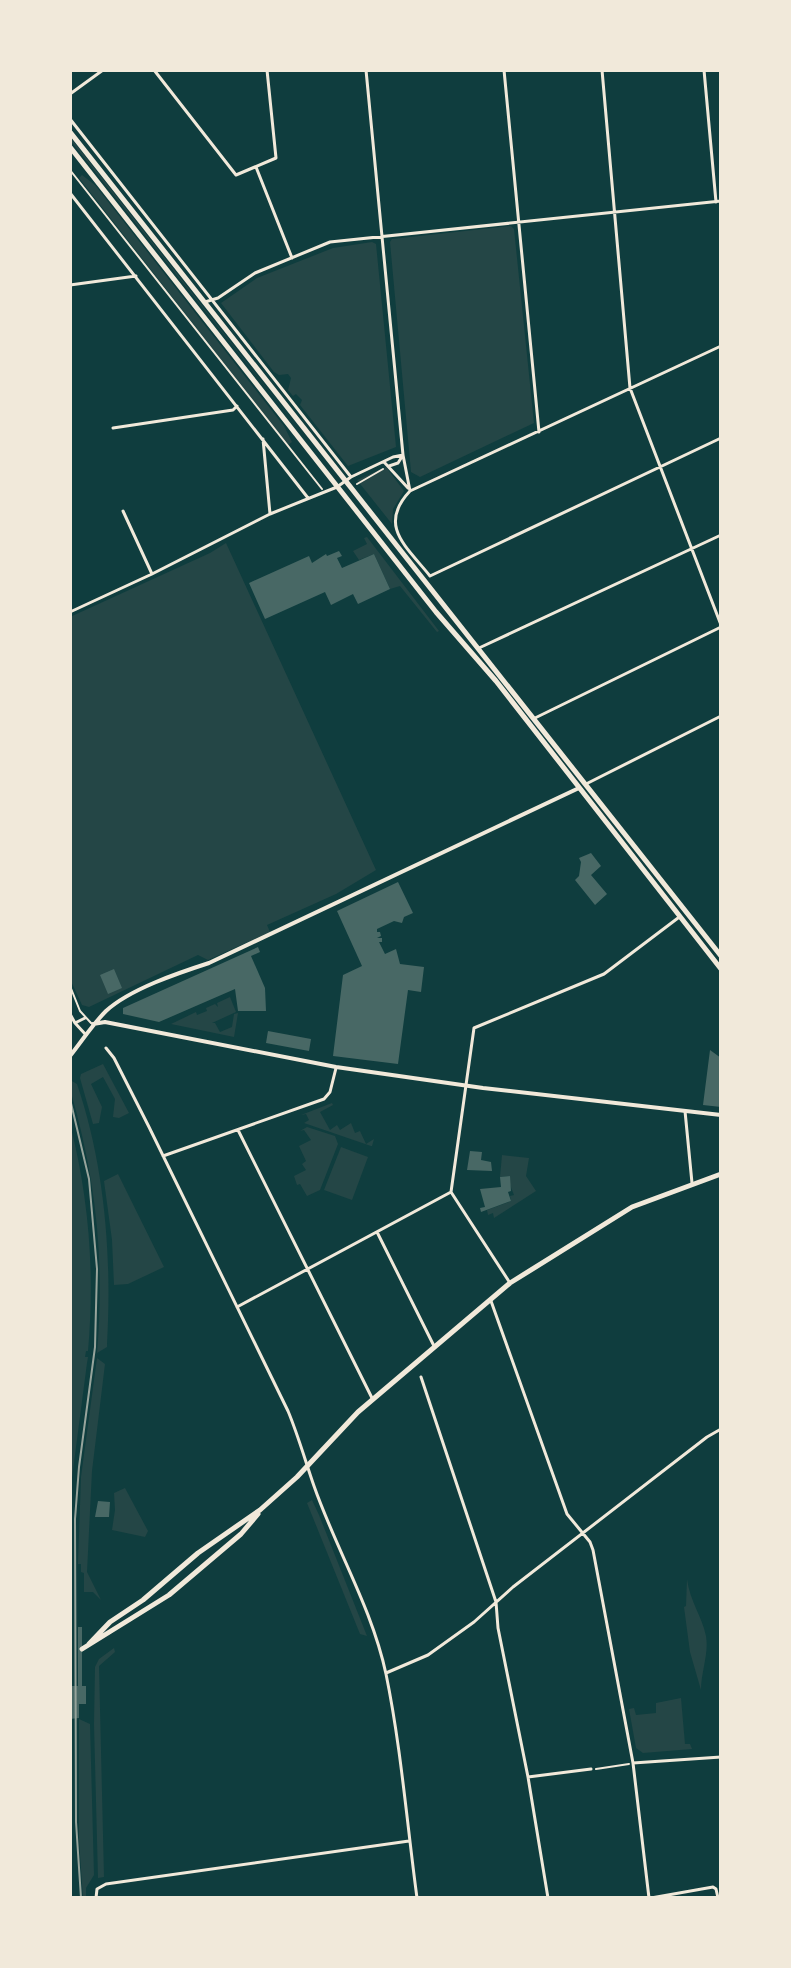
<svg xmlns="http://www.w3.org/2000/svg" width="791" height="1968" font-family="Raleway,sans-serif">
<rect width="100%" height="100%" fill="#0f3d3e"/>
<!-- green -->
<path fill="#244646" d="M70,137l238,304 -238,-301z
M82,175l13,10 189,241 8,16 -4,3 -209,-267z
M511,226l3,3 20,194 -114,54 -9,-5 -21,-230 2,-3z
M372,242l4,2 20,203 -48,19 -48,-61 2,-5 -6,-6 -3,2 -5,-6 3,-12 -3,-4 -9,1 -5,-3 -53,-69 36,-25 76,-30z
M386,467l18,24 -11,18 -1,15 -35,-44z
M367,537l72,94 -2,1 -37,-46 -10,3 -16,-35 -15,6 -6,-9 14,-7 -3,-6z
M226,543l150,327 -40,24 -69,31 3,7 -62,28 -10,-5 -109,52 -7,-2 -12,-26v-362l140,-64z
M230,997l6,15 -24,11h3l5,9 12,-5 2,-13 4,-1 -4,24 -63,-13 25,-12 1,3 10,-4 -1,-3 9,-4 3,3 -1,-4z
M103,1064l26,49 -10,5 -6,-1 2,-18 -12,-22 -12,7 11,23 -3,16 -6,1 -13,-46 1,-4z
M70,1080l7,4c28,82 35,173 30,260v3l-10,6c8,-94 -1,-174 -27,-264z
M332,1103l1,2 -13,7 10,18 7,-5 3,5 11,-7 4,10 5,-2 6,13 8,-5 -2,7h-1l-67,-23 5,-3 -3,-6 -5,1z
M70,1124c19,74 25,149 18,227h-2l-1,6h3l-1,6 -17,130z
M307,1127l28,9 3,8 -18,46 -13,6 -7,-12 -3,1 -3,-9 12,-6 -4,-6 4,-3 -7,-15 12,-6 -7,-10 -4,1z
M341,1147l27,10 -16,43 -28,-10z
M502,1155l27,3 -3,18 10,15 -42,27 -1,-5 -5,2 -1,-5 24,-9 -1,-5 4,-1 -6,-15 2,-4 -10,1z
M118,1174l46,93 -36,17 -14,1 -2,-45 -8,-59z
M97,1358l8,6 -13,107 -5,101 14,28 -8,-8h-9v-19l-3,-1v-8h-3l3,-87z
M125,1488l23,43 -3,6 -33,-7 3,-20 -1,-17z
M312,1500l7,15 48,121 -7,-2 -53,-131z
M687,1579c3,23 15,37 19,57 3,18 -5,36 -5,54l-11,-38 -6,-45 2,-1z
M114,1648l1,4 -16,14 5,211 -6,1 -4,-154 1,-57 4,-8z
M681,1698l4,46h5l2,5 -49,4 -7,-5 -7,-39 5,-1 2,7 20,-2v-10z
M79,1719l11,5 4,151 -8,13v10h-3l-4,-58z"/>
<!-- building -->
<path fill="#486865" d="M339,551l3,5 -5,2 5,10 32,-14 16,35 -32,15 -5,-10 -22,11 -6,-13 -60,27 -16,-36 60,-27 3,7 14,-9 1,2z
M591,853l10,13 -10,9 16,19 -12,11 -20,-25 4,-4 2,-14 -2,-4z
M398,882l15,31 -9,4 -2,6 -8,-2 -17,8v3h3l1,4 -4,2h5v4h-3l6,12 11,-5 4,15 24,3 -3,25 -13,-2 -10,74 -65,-8 10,-81 19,-9 -25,-55z
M258,947l2,5 -9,4 14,32 1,23h-28l-3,-22 -76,33 -36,-8v-6z
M114,969l8,19 -14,6 -8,-19z
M268,1031l43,8 -2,12 -43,-8z
M710,1050l11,8v49l-18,-2z
M470,1151l12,1 -1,8 10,2 1,9 -25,-1z
M510,1176l1,15 -3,1 3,9 -30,11 -1,-4 5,-1 -5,-18 21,-2 -1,-10z
M98,1501l12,1 -1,15h-14z
M78,1627h4v59h4v18h-7v14l-9,1v-33h8z"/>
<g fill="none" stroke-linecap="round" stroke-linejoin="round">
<!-- path -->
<path stroke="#f1e9da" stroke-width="2" d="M70,170l252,319
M357,484l26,-15
M596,1769l33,-5"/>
<!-- service -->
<path stroke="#f1e9da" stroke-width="2" d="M70,986l10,25 11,12"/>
<!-- pedestrian -->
<path stroke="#f1e9da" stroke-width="3" d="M70,1014l5,9 10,-5
M75,1023l11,12"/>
<!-- minor -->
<path stroke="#f1e9da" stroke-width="3" d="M154,70l82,105 40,-17 -9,-88
M366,70l37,385 7,36
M504,70l35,362
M602,70l28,318 91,237
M704,70l12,132
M70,94l33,-24
M70,119l281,358
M256,167l36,91
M70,193l238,305
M70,285l66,-9
M205,302l13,-4 37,-25 75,-31 391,-41
M721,346l-311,145c-33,35 -3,56 20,85l291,-138
M113,428l120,-18 4,-4
M263,439l7,75
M384,462l24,26
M389,466l9,-3 5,-8
M152,574l118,-60 67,-27 14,-10 42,-20 10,-2
M70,612l82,-38 -29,-63
M479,648l242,-113
M535,718l186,-91
M586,784l135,-68
M106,1048l8,10 35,69 139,284c10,24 17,49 26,75 22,63 58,122 72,188 15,73 21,150 31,224
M685,1111l7,72
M238,1130l134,268
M163,1156l161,-57 6,-7 6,-24
M377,1232l57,114
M510,1283l-59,-91 23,-164 130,-54 74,-56
M491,1301l76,213 23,28 3,8 40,213 16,135
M237,1307l214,-115
M421,1377l75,225 2,26 30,149 20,121
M386,1673l42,-18 46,-33 39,-35 194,-150 14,-8
M633,1763l88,-6
M528,1777l63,-8
M96,1898l1,-9 9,-5 303,-43
M651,1898l62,-11 3,2 2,9"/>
<!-- tertiary -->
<path stroke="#f1e9da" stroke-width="4" d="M93,1024l12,-2 231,45 147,21 238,27
M70,1056c12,-15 22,-31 36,-45 24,-22 72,-38 103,-48l370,-175"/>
<!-- primary -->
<path stroke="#f1e9da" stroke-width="5" d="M70,132l651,824
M70,147l366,465 60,69 225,288
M89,1644l21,-22 33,-22 55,-47 62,-43 37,-33 61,-65 152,-129 122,-76 89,-33
M82,1649l87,-54 72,-61 17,-20"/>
<!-- rail -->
<path stroke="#97a49c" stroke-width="2" d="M70,1099l19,80 8,90 -2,78 -16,120 -4,52 1,303 5,76"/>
</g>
<!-- border -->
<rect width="791" height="1968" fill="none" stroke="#f1e9da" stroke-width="144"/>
</svg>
